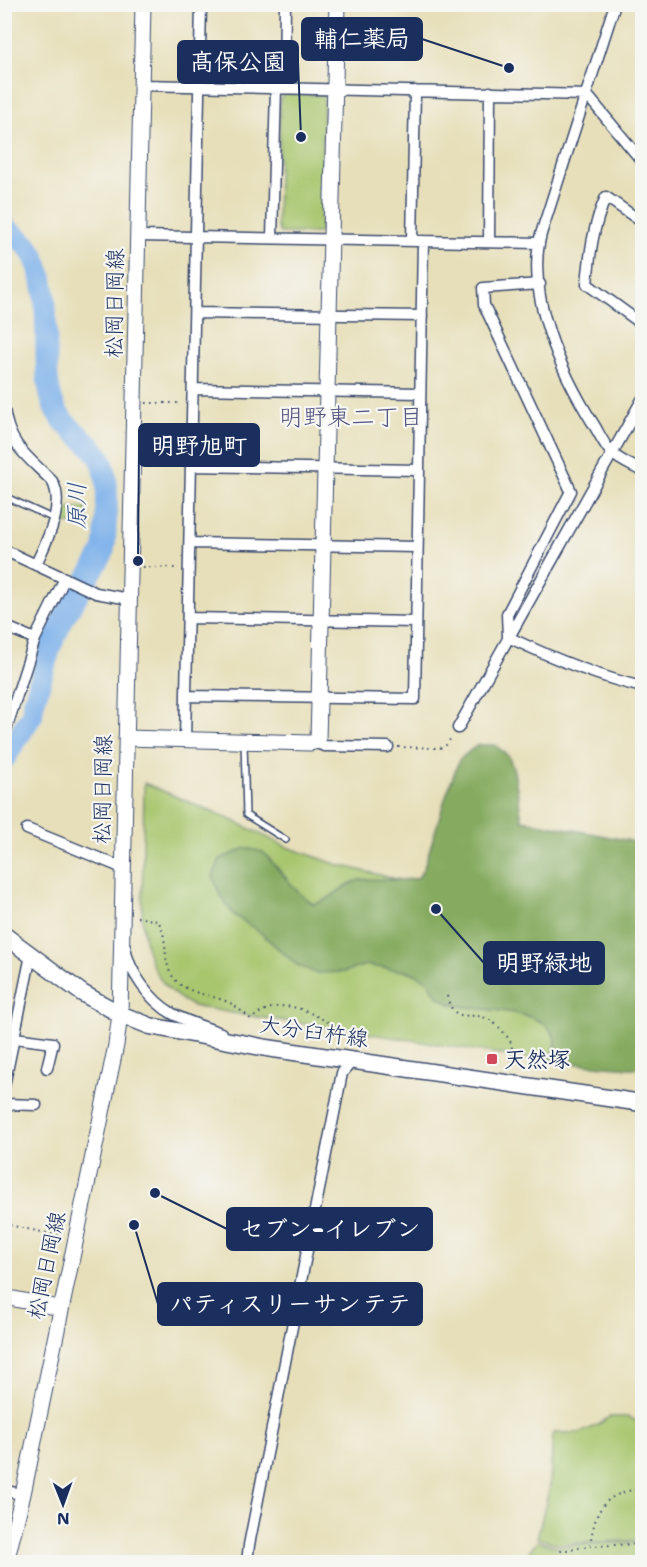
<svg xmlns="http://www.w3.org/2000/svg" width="647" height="1567" font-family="'Shantell Sans','Klee One',sans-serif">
<rect width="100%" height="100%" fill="#f6f6f2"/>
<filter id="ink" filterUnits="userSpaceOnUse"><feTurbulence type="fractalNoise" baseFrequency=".0167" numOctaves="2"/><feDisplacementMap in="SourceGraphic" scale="12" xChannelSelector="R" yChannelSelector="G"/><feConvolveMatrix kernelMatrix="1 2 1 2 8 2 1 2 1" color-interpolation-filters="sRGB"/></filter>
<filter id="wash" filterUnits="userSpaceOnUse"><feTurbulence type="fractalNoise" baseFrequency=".008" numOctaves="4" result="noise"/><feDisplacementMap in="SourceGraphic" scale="24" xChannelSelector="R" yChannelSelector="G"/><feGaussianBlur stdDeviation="1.35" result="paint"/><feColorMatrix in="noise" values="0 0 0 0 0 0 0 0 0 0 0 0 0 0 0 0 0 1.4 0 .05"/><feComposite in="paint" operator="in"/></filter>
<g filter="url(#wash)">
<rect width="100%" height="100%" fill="#e7dfb9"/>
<!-- green -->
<path fill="#a8c66e" stroke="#627a66" stroke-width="1.5" d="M284,94l40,1 -4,138h-40l-3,-7 3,-127z
M87,508v16h-28v-15z
M144,783l90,38 53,26 52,18 65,16c-14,0 -30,-3 -44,-1 -18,3 -28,22 -47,24l-15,-12 -35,-40 -30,62 29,20 35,31 47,7 21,-7 46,7 17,8c5,10 9,18 21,23 29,10 94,2 106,35 3,11 -3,17 -11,23 -88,-14 -177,-28 -265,-41 -23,-3 -45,-6 -68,-11 -7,-1 -15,-1 -22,-5 -35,-19 -44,-49 -47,-87z
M609,1417h18l15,6v117l-85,4 -20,-6 13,-52 3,-53h26l19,-8z
M538,1541l19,6 33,-3 52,-2v20h-111l-1,-13z"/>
<!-- forest -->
<path fill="#86ab61" stroke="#506d60" stroke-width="1.5" d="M477,745h18l14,12 5,14 8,49 120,23v226l-98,-8c8,-6 14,-12 11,-23 -12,-33 -78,-25 -106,-35 -12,-5 -16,-13 -21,-23l-17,-8 -46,-7 -21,7 -29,1 -18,-8 -35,-31 -29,-20 -14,-21 -6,-17 7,-17 26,-11 17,4 35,40 15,12c18,-2 28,-20 47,-24 17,-3 37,3 58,-2l6,-10 22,-72 13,-36z"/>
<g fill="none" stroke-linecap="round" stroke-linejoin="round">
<!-- river -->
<path stroke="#7db1ea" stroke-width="22" d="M4,227c8,6 19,13 25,21 29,42 9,106 23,153 8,25 30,33 45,52 16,20 8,65 8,90l-2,10 -39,64 -13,28 -18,60 -1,10 -28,44"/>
</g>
</g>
<g filter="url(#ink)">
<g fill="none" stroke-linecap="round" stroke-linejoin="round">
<!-- lane casing -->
<g stroke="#3a496c" stroke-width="8">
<path id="lane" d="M4,496l50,23
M244,742l2,73 40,25"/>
</g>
<!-- street casing -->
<g stroke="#3a496c" stroke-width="13">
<path id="street" d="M615,4l-74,230c-16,61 21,140 53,191 5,8 10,20 17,27 7,8 22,14 31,19
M141,85l446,10 55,66
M284,88l1,-84
M642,222l-36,-25c-13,28 -16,56 -19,87l55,40
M138,236l400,7
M272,238l4,-150
M412,241l3,-150
M489,242l1,-150
M195,313l227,3
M193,389l227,4
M4,409c5,37 23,47 48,72 14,23 -6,62 -16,83
M191,466l228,4
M190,543l227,4
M4,550l92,43 33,6
M188,618l228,4
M4,626l31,13
M508,637l-1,-23 64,-123 -87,-186 -1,-17 57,-4
M508,637c44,21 87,39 134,50
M186,696l229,3 8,-458
M458,728l184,-328
M4,736l31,-97 30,-61
M185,740l16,-736
M316,743l9,3 63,1
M27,829l96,39
M125,946c3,25 25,55 48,68 14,8 32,13 48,19
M15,1038l38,5 -6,25
M4,1086l27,-131
M4,1104l32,1
M4,1491l19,3
M247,1562l2,-17 93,-472 11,-13"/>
</g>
<!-- secondary casing -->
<g stroke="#3a496c" stroke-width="17">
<path id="secondary" d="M126,738l184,5 8,-2 19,-737
M4,1297l56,11
M6,1562l17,-68 93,-449 4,-31 23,-1010"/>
</g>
<!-- primary casing -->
<g stroke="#3a496c" stroke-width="19">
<path id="primary" d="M4,935l78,58 38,21 30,12 117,22 375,55"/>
</g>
<!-- path -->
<path stroke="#3a496c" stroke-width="2" stroke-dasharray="1.5 4.5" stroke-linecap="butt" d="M146,403h36
M143,567l34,1
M398,747l42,1 6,-3 5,-7
M137,917l21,4c10,16 5,35 12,51 12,24 42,21 62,32 6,4 13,10 19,15 35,-28 62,-4 96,14
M447,996c7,30 22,14 41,23 7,3 20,17 23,24 2,6 0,13 -1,19
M4,1224l57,12
M590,1545c6,-37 12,-50 52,-57
M497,1559l23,2v1
M556,1562v-4l5,-7 29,-5 52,-2"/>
<!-- lane -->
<use href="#lane" stroke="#fff" stroke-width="5"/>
<!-- street -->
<use href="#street" stroke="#fff" stroke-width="10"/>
<!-- secondary -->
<use href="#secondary" stroke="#fff" stroke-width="15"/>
<!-- primary -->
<use href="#primary" stroke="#fff" stroke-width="16"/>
</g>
</g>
<!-- markers -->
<rect fill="#d1495b" stroke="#f6f6f2" stroke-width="2" x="486" y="1053" width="12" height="12" rx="3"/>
<g text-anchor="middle" stroke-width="4.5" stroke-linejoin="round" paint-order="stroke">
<!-- street labels -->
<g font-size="22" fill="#1b2f5e" stroke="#f6f6f2">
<text transform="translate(114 303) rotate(-89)" y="8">松岡日岡線</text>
<text transform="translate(102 789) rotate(-89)" y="8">松岡日岡線</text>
<text transform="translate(314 1031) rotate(8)" y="8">大分臼杵線</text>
<text transform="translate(46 1265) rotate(-78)" y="8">松岡日岡線</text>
</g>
<!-- poi labels -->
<g font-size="22" font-weight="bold" fill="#1b2f5e" stroke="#f6f6f2" text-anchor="start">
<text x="504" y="1067">天然塚</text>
</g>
<!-- neighbourhood labels -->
<g font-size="24" fill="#565782" stroke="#f6f6f2">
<text x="351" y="425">明野東二丁目</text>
</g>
<!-- water labels -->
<g font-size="24" font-style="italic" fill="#385688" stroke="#f6f6f2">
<text transform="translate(77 506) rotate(-90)" y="8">原川</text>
</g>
</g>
<!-- callouts -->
<path fill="none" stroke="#1b2f5e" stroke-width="2" d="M509 68L422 39M301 137L298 62M138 561L139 445M436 909L484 963M155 1193L227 1229M134 1225L158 1304"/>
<g fill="#1b2f5e" stroke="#f6f6f2" stroke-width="2">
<circle cx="509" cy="68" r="6"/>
<circle cx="301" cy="137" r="6"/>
<circle cx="138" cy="561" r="6"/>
<circle cx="436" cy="909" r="6"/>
<circle cx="155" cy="1193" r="6"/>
<circle cx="134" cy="1225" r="6"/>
</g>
<g fill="#1b2f5e" stroke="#1b2f5e" stroke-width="2">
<rect x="302" y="18" width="120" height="42" rx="6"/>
<rect x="178" y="41" width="120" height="42" rx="6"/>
<rect x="139" y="424" width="120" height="42" rx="6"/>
<rect x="484" y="942" width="120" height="42" rx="6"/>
<rect x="227" y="1208" width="205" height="42" rx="6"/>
<rect x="158" y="1283" width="264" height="42" rx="6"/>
</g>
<g font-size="24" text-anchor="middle" font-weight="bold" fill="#fff">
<text x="362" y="47">輔仁薬局</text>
<text x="238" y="70">髙保公園</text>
<text x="199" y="454">明野旭町</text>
<text x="544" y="971">明野緑地</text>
<text x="330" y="1237">セブン-イレブン</text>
<text x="290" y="1312">パティスリーサンテテ</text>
</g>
<!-- margin -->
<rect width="647" height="1567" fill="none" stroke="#f6f6f2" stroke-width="24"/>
<!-- north arrow -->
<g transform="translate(63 1504) rotate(179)" stroke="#f6f6f2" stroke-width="4.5" paint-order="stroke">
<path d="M0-4.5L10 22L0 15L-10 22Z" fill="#1b2f5e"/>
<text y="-9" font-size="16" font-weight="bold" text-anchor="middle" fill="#1b2f5e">N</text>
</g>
</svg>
